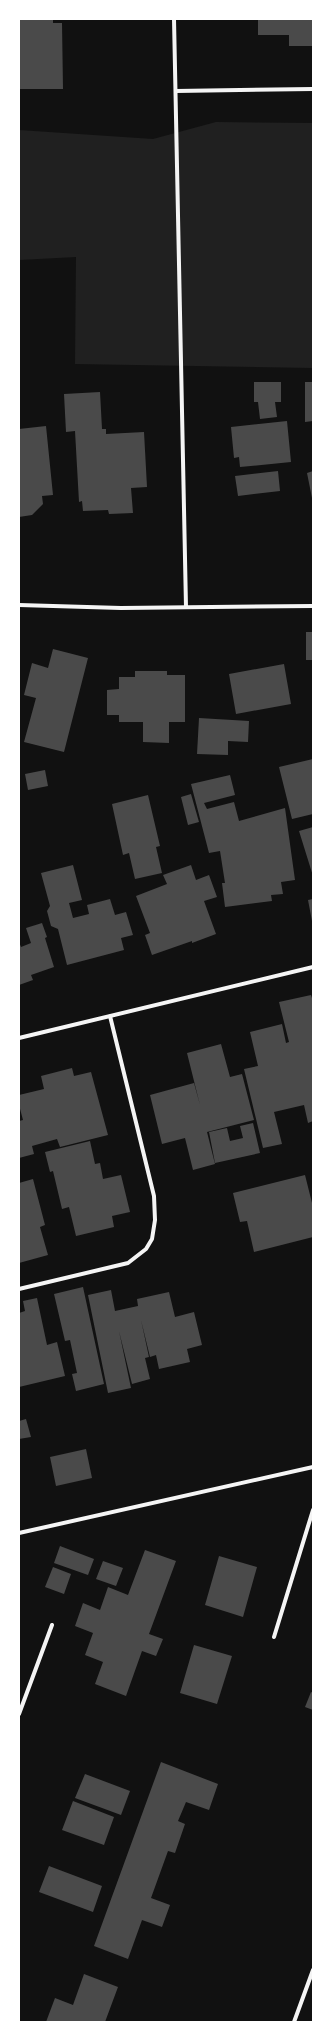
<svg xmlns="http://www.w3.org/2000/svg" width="332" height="2041" font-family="'Nunito Sans',sans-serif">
<rect width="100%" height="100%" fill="#111"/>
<!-- green -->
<path fill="#202020" d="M216,122l97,1v245l-238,-4 1,-107 -57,3v-130l134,9z"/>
<!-- building -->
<path fill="#4a4a4a" d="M19,19h34v4h9l1,66h-44z
M258,19h55v27h-24v-11h-31z
M254,382h27v20h-6l2,15 -17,2 -2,-17h-4z
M305,382h8v39l-8,1z
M100,392l2,37h4v5l38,-2 3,55 -16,1 2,25 -24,1 -1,-4 -25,1 -1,-10 -3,1 -4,-71 -9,1 -2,-38z
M287,421l4,41 -51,5 -1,-10 -5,1 -3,-31z
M46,426l7,69 -11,1 1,8 -11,11 -13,2v-88z
M278,471l2,20 -42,5 -3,-20z
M313,471v26l-1,1 -5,-25z
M306,632h7v28h-7z
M53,649l35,9 -24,94 -40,-10 12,-44 -12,-3 8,-32 16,5z
M284,664l7,40 -55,10 -7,-40z
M135,671h32v4h18v47h-16v21l-26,-1v-20h-24v-7h-12v-25l12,-1v-12h16z
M199,718l50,3 -1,21 -20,-1v14l-31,-1z
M313,759v55l-21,5 -13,-52z
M45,770l3,16 -20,4 -3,-16z
M230,775l5,20 -31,8 3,6 27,-7 5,19 46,-13 10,72 -14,2 2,12 -12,1 1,6 -47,6 -3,-24h3l-5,-32 -11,2 -18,-69z
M191,794l8,28 -11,3 -7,-28z
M148,795l12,51 -4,1 6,26 -27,6 -6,-26 -6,2 -11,-51z
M313,827v49l-14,-45z
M73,865l9,35 -13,3 4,15 16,-4 -2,-9 23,-6 5,16 11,-3 7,23 -12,3 3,12 -57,15 -9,-36 -7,-3 -4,-15 3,-5 -9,-33z
M191,865l5,15 13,-5 8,22 -13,4 12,33 -24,9v-2l-40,14 -7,-20 5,-2 -14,-37 31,-12 -4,-9z
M313,899v22h-1l-4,-21z
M42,923l5,14 -2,1 9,29 -23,8 2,5 -14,5v-43l2,5 10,-4 -5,-15z
M311,995l2,6v120l-5,2 -4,-18 -30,7 8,32 -19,4 -19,-79 14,-3 -8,-34 32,-8 4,19 3,-1 -10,-40z
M221,1044l9,33 12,-3 12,46 -47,12 8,32 -22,6 -8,-32 -23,6 -12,-49 44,-12 6,22 -13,-52z
M72,1068l2,8 17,-4 17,63 -48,12 -3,-8 -25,7 2,8 -15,4v-37l4,-1 -4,-15v-10l25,-6 -3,-13z
M253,1123l7,30 -45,10 -6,-31 18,-4 3,13 13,-3 -3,-12z
M90,1141l5,23 5,-1 3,16 18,-4 9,37 -18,4 2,11 -38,9 -7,-29 -7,2 -9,-38 -3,1 -5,-20z
M305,1175l8,32v30l-59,15 -7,-31 -7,1 -7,-29z
M33,1179l12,46 -5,2 8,28 -29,8v-80z
M83,1287l21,97 -28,7 -4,-17 5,-1 -7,-33 -5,1 -11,-47z
M111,1290l4,21 23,-5 -1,-7 32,-7 6,25 19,-5 8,33 -15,4 3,13 -31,7 -3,-14 -6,2 -9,-37 8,37 -4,1 5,21 -18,5 -13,-53 12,57 -23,5 -20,-98z
M37,1298l10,47 10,-3 8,34 -46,11v-74l6,-2 -2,-10z
M26,1419l5,18 -12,2v-18z
M86,1449l6,29 -36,8 -6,-29z
M60,1546l34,13 -6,16 -34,-12z
M145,1550l31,11 -27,73 14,5 -7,17 -14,-5 -16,45 -31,-12 8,-22 -18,-7 8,-22 -18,-7 8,-23 17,7 8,-23 20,8z
M219,1556l38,11 -14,50 -38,-12z
M103,1561l20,7 -7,18 -20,-7z
M53,1567l18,7 -7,20 -19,-7z
M194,1645l38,11 -15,48 -37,-11z
M311,1692l2,1v17l-8,-3z
M161,1762l57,22 -9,26 -23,-8 -8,19 7,3 -10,29 -7,-2 -17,47 19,7 -8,22 -20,-7 -14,39 -34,-13z
M85,1774l45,17 -9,24 -46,-17z
M73,1801l41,16 -10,28 -42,-15z
M49,1866l53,20 -9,26 -54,-20z
M84,1974l34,13 -13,35h-59l9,-24 18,7z"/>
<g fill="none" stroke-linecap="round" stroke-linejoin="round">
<!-- minor -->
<path stroke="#f5f5f5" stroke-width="4" d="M174,19l12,588
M176,91l137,-2
M19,605l102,3 192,-2
M19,1038l294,-71
M19,1289l109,-26 18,-14 6,-10 3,-19 -1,-24 -44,-180
M19,1533l294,-66
M274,1637l39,-127
M19,1714l33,-89
M294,2022l19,-52"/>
</g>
<!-- border -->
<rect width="332" height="2041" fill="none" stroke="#ffffff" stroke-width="40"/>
</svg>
